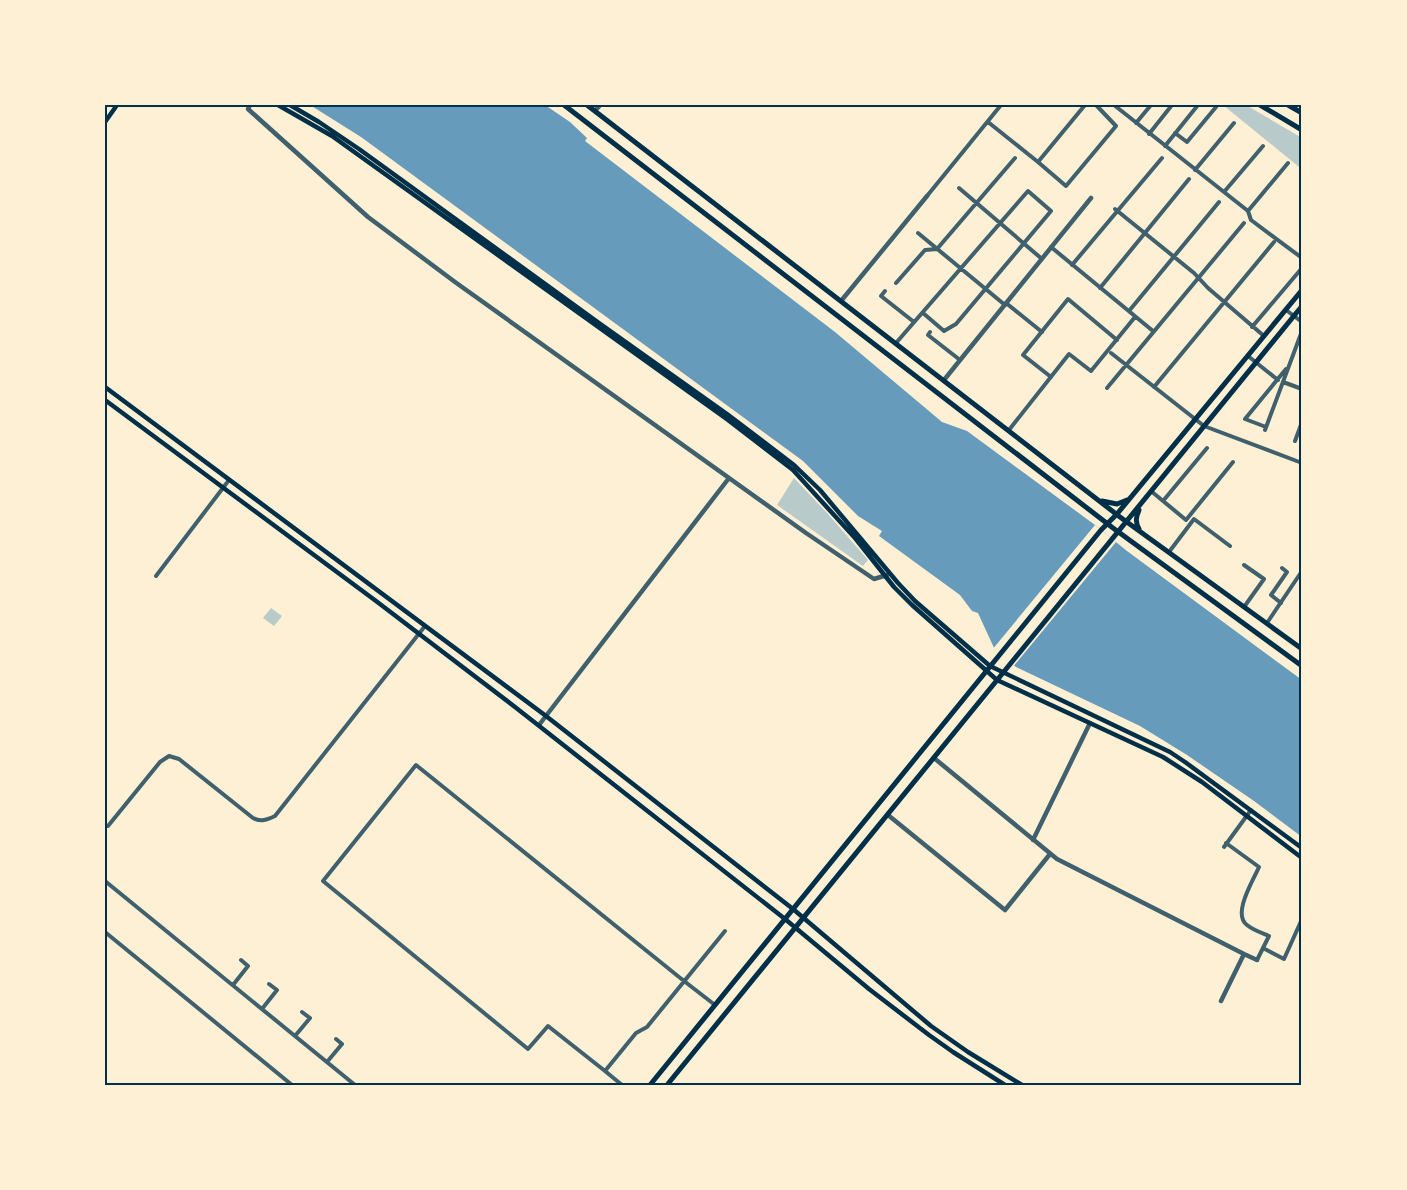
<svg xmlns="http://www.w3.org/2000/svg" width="1407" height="1190" font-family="'Playfair Display',serif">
<rect width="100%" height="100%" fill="#fdf0d5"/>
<!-- green -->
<path fill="#b9caca" d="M1223,105h23l56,33v29h-3z
M794,478l33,35 41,47 -5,6 -86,-61z
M271,608l11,8 -8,10 -11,-8z"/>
<!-- water -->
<path fill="#669bbc" d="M310,105h235l25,17 17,16 -2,3 250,191 107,90 25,9 128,94 32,26 175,129v157l-48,-36 -67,-46 -47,-29 -124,-59 -21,-17 -17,-37 -6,-2 -12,-16 -81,-59 3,-5 -24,-15 -55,-55 -442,-324z"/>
<!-- pier -->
<path fill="#fdf0d5" d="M1095,525l21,17 -104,126 -20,-18z"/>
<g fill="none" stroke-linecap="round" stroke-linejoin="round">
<!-- minor -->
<path stroke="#3f606c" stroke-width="4" d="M1085,105l-47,57 28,24 50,-60 -20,-21
M1114,105l134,106 3,9 51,38
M988,122l50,40
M1136,123l15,-18
M1175,133l12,9 29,-35
M1149,134l23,-29
M1165,146l33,-41
M1195,170l39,-47
M959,188l83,71
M1224,192l39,-46
M927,196l74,-91
M1115,209l79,64 14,15 56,48
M1248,211l40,-48
M918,233l87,72
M1051,247l102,84
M1072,265l90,-107
M896,283l29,-33 12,-1 78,-91
M1100,288l89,-109
M885,291l-4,5 33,26
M1006,303l36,29
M1286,310l16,12
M1129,311l90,-109
M1252,327l50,-59
M930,332l-2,3 32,25
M896,343l132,-152 23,20 -95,113 -12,7 -21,-18
M1111,353l93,73 98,37
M1248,356l30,24
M1051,377l-28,-22 45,-56 49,41
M1283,382l19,7
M1154,387l120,-145
M1107,388l137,-165
M1266,427l-21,-8 41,-50
M1009,430l60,-76 22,17 44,-54
M1265,430l37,-99
M1295,441l7,-19
M1151,491l35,29 47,-58
M1163,501l44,-53
M1169,552l25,-33 36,27
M156,576l73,-96
M1281,603l-10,-8 16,-23 -5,-4
M1244,607l20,-28 -20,-14
M1267,623l35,-52
M105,826h3l52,-64 9,-6 10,3 74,59c8,4 14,2 22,-2l150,-190
M1226,843l33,24c-6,14 -27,47 -12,58 6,5 15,8 22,11l-6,12 21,11 18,-40
M1224,847l27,-37
M105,881l250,204
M105,932l187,153
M1257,960l6,-12
M233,985l15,-19 -7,-6
M715,1005l-31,-24 -268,-216 -93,116 205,168 20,-23 57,45 31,-38 11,-6 78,-96
M262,1009l15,-19 -8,-6
M295,1036l15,-18 -8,-6
M327,1062l15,-18 -6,-5
M605,1071l17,14"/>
<!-- tertiary -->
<path stroke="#3f606c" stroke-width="4.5" d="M250,105l-2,4 120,108 87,65 351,251 68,46 13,-4
M595,111l5,-6
M841,301l86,-105
M944,380l147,-182
M539,725l190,-247
M934,758l123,101 187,95 -23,47
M888,815l117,95 45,-56
M1033,840l57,-117
M1244,954l13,6"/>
<!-- secondary -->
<path stroke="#003049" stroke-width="4.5" d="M278,105l54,31 396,284 65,50 62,68 39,49 18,18 85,75 166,77 39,25 100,76
M290,105l29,17 40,27 240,174 128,91 67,51 26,25 78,93 17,18 75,65 180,86 15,10 117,86
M105,122l12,-17
M105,387l441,329 247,193 138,117 37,26 54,33
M105,400l271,201 139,106 270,212 84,70 60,46 24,17 52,33"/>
<!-- primary -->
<path stroke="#003049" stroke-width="5" d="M564,105l549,423 189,138
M587,105l533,412 182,132
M1260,105l42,25
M1288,105l14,8
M1102,501l15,3 10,-4
M1139,529c-4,-7 -3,-12 0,-19
M650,1085l451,-555 16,-16 185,-224
M667,1085l635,-779"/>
</g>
<!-- border -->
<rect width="1407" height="1190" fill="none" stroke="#fdf0d5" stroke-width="213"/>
<rect x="106" y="106" width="1194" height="978" fill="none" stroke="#003049" stroke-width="2"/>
</svg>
